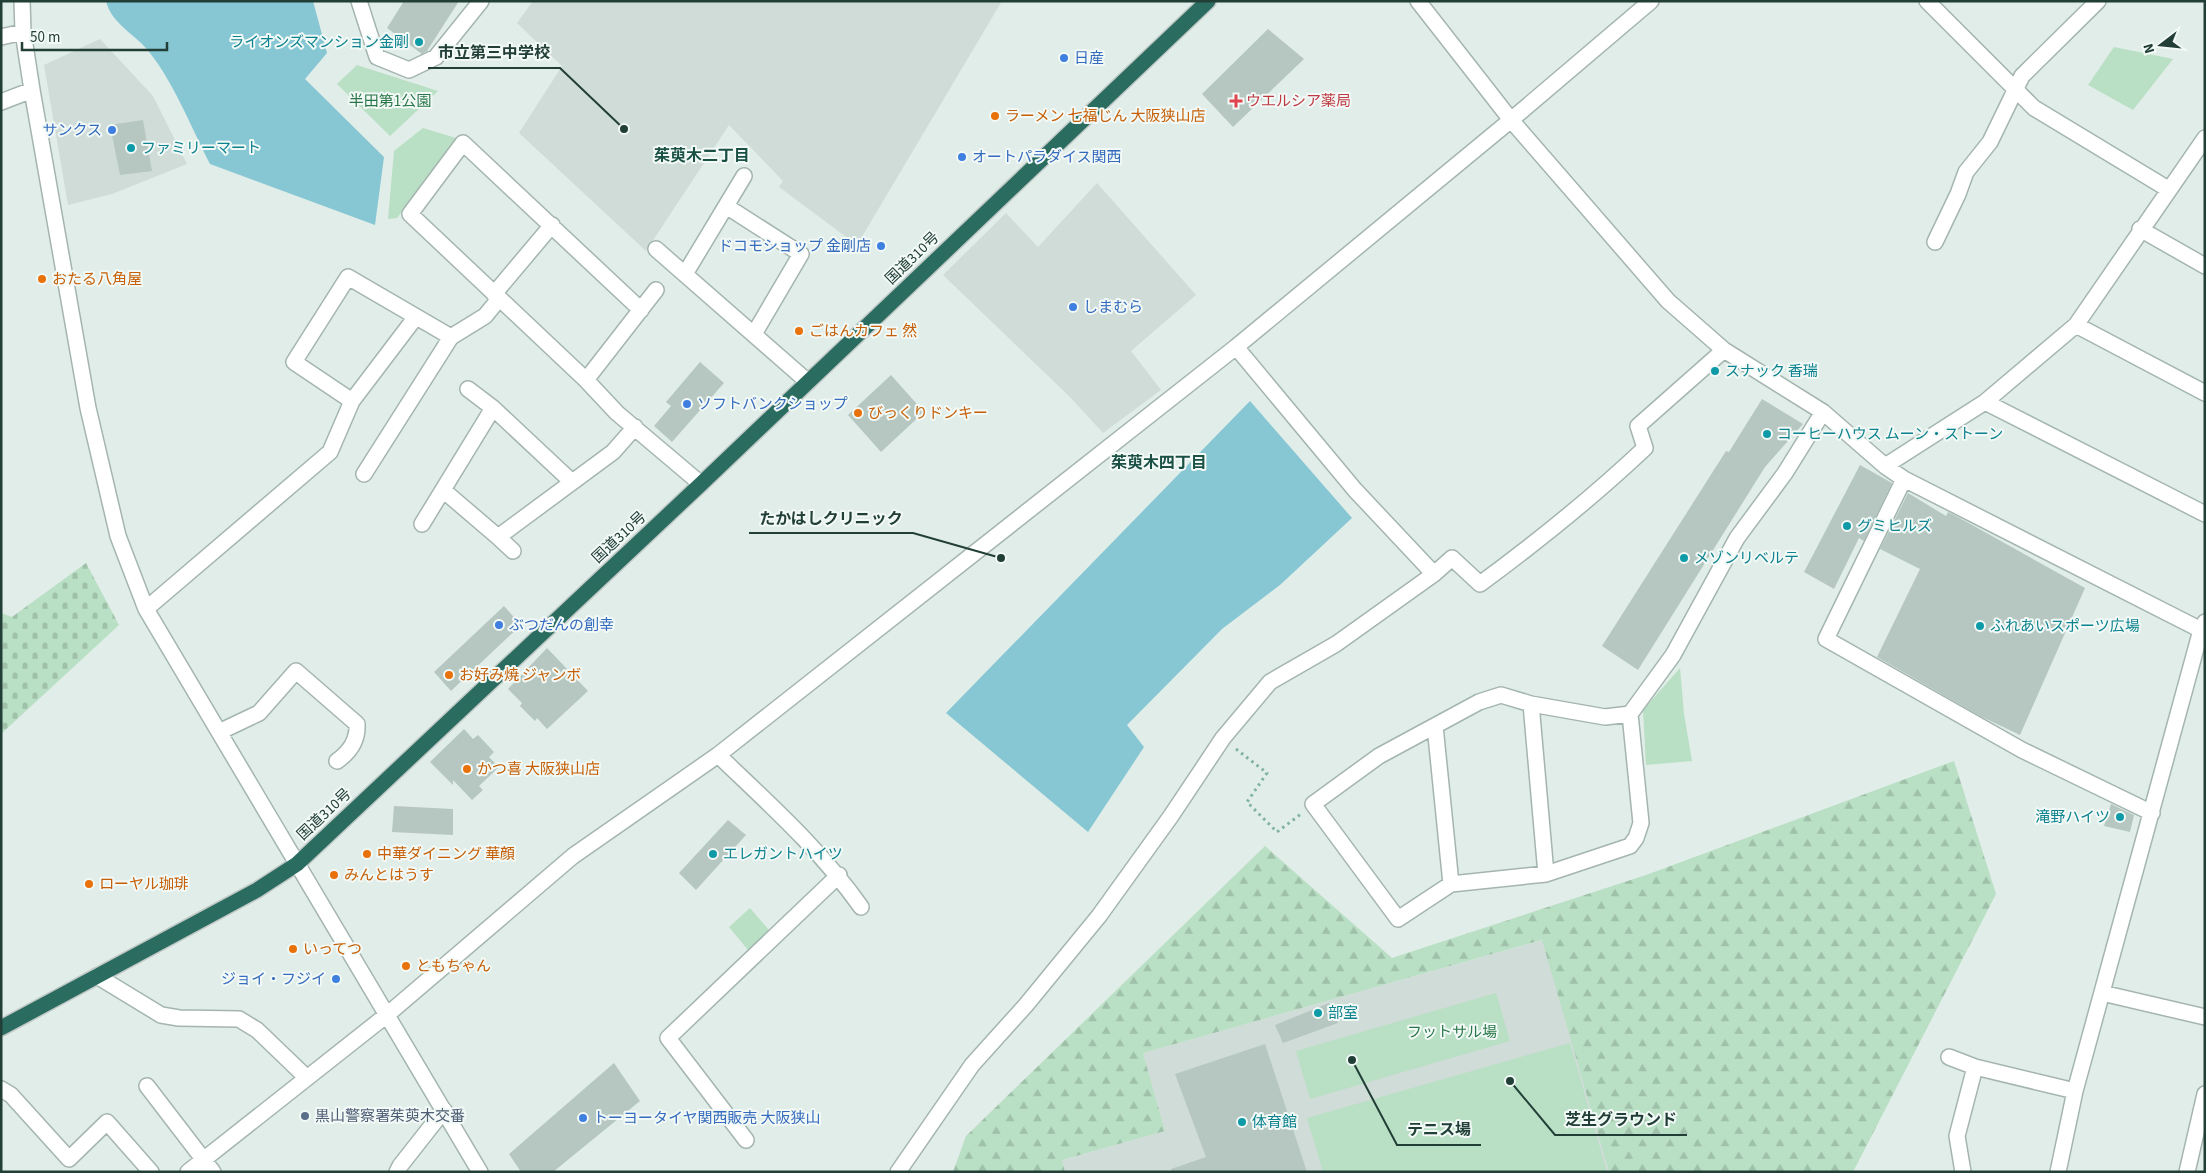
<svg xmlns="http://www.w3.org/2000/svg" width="2206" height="1173" font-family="'Source Sans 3','Noto Sans JP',sans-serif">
<defs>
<pattern id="forest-firs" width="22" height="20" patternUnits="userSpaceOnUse" patternTransform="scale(1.25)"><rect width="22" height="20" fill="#b9dfc4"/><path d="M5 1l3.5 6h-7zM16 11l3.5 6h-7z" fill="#9fc0a9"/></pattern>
<pattern id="cemetery-stones" width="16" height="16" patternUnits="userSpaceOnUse" patternTransform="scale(1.25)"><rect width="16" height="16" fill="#b9dfc4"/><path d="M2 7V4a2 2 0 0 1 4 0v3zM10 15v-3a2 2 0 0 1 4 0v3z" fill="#9fc0a9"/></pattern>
</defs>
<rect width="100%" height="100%" fill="#e1ede8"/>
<!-- built -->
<path fill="#cfdcd7" d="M533,1h469l-145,244 -78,-58 4,-6 -54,-56 -83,126 -127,-118 43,-67 -45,-43z
M100,39l53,57 34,68 -75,30 -44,11 -24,-140z
M1097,183l99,112 -65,56 30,39 -58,43 -32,-35 -128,-123 63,-62 32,34z
M1543,940l66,232h-544l-3,-12 103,-29 -22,-78z"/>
<!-- forest -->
<path fill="url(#forest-firs)" d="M1954,761l42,133 -143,278h-244l-67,-232 -399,113 22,78 -103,29 3,12h-112l13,-36 299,-290 127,112 254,-83z"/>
<!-- cemetery -->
<path fill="url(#cemetery-stones)" d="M86,563l33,62 -118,109v-121l11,4z"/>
<!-- green -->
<path fill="#b9dfc4" d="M2114,47l59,12 -40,51 -45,-25z
M357,65l81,26 -48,45 -53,-52z
M423,128l33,10 -59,80 -9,1 6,-68z
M1680,668l4,46 8,47 -46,4 -3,-55z
M750,908l19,22 -21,20 -19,-23z
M1496,993l14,48 -200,58 -14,-48z
M1570,1043l37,129h-284l-16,-54z"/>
<!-- water -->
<path fill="#87c7d4" d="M106,1h207l14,52 -22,26 79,78 -9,68 -165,-61c-18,-35 -39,-88 -65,-117 -14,-15 -34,-25 -39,-46z
M1250,401l102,117 -72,67 -58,44 -95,96 17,22 -56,85 -142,-119z"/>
<!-- building -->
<path fill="#b6c7c1" d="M404,1h55l-32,50 -5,3 -35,-26z
M1268,29l36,30 -71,68 -31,-33z
M143,120l9,51 -32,4 -10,-50z
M700,362l24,21 -52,59 -18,-16 17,-20 -5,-4z
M891,375l33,37 -43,40 -33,-37z
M1762,399l41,25 -38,43 -127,203 -36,-24 124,-195 3,1z
M1860,465l32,18 -28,58 -5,-3 -25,51 -30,-17z
M1908,493l38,23 2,-4 8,4 129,72 -65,147 -40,-19 -103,-59 43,-88 -40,-20z
M504,606l17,19 -70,66 -17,-19z
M547,648l41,43 -41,38 -10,-11 -2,3 -15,-15 2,-3 -14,-14z
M464,729l9,10 5,-4 16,17 -5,5 10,10 -20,19 4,4 -11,10 -19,-20v5l-23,-23z
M2111,804l23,11 -4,17 -26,-6z
M394,806l59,3v26l-61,-3z
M728,820l18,15 -50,55 -17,-17z
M1329,1003l9,20 -55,20 -8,-18z
M1265,1044l42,128h-136v-3l35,-12 -31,-83z
M614,1063l26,38 -87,71h-32l-12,-18z"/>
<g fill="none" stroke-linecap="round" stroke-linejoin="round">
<!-- minor casing -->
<g stroke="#a4b5af" stroke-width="18">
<path id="minor" d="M22,1l1,31 9,58 56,318 30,128 28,73 334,563
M359,1l18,56 32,13 27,-13 45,-56
M1418,1l93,119 157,181 56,49 99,62 62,54 19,13 301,153
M1927,1l107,107 134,81
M1,37l22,-5
M1,102l31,-12
M726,206l75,48 -47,80
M2140,229l65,37
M1935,242l23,-48 8,-22 24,-30 32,-66 76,-75
M656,249l152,133
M685,274l59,-98
M494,294l58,-69
M641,310l-178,-167 -53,71 176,166 31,33 84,71
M2076,325l129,68
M1236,347l119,143 79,84
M586,380l70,-90
M468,389l25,19 79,74
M352,401l-58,-39 54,-85 103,60 34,-21 14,-17
M1985,402l220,112
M1885,466l100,-64 91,-77 129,-187
M364,474l87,-137
M1904,479l-78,160 196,111 130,63
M443,490l55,47 115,-85 22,-25
M422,524l71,-116
M498,537l15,14
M146,609l184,-157 22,-51 63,-83
M1531,704l15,170
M1630,714l-25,3 -74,-13 -30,-9 -22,7 -100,54 -66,48 85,115 53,-35 95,-10 84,-28 6,-8 5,-15 -11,-109 43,-59 64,-117 48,-65 38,-61
M1435,726l16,158
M219,732l40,-19 37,-42 61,53c1,16 -7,28 -20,37
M718,755c50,48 103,95 143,152
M97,976l64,39 18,3 60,1 18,11 50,48
M2102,993l103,24
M1949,1057l26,10 100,24
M147,1086l66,86
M1,1089l10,6 58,64 38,-37 44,50
M746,1140l-78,-102 171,-163
M188,1172l200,-158 185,-158 145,-101 518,-408 275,-227 140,-119
M397,1172l3,-6 44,-56
M898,1172l74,-107 54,-60 73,-89 72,-100 52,-78 47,-56 66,-38 98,-70 18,-16 28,26c57,-42 113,-87 165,-136l-7,-22 86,-76
M1963,1172l-6,-36 18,-69
M2058,1172l17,-81 126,-461 4,-8
M2187,1172l18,-78"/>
</g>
<!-- highway casing -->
<g stroke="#c1c9c7" stroke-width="18">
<path id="highway" d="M1,1028l256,-138 40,-26 404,-380 507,-483"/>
</g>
<!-- path -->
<path stroke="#80b2a3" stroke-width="3" stroke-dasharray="2.5 4" stroke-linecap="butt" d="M1236,749l31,24 -20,29 30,30 24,-18"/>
<!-- minor -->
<use href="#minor" stroke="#fff" stroke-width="15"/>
<!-- highway -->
<use href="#highway" stroke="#2b6c60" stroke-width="15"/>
</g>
<!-- markers -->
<g fill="#0f9aa8" stroke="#f2f9f6" stroke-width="2">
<circle cx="419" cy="42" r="5"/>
<circle cx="131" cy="148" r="5"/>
<circle cx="1715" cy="371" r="5"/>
<circle cx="1767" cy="434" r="5"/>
<circle cx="1847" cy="526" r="5"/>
<circle cx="1684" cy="558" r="5"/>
<circle cx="1980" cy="626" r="5"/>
<circle cx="2120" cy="817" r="5"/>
<circle cx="713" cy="854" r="5"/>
<circle cx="1318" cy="1013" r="5"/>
<circle cx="1242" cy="1122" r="5"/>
</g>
<g fill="#3f7fe0" stroke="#f2f9f6" stroke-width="2">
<circle cx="1064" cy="58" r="5"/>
<circle cx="112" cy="130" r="5"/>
<circle cx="962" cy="157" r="5"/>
<circle cx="881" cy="246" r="5"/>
<circle cx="1073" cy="307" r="5"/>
<circle cx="687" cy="404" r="5"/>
<circle cx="499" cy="625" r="5"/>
<circle cx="336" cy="979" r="5"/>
<circle cx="583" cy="1118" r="5"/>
</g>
<path fill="#e0444e" stroke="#f2f9f6" stroke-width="2" d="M1233.5 93.5h5v5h5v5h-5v5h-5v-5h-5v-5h5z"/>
<g fill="#e8710a" stroke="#f2f9f6" stroke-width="2">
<circle cx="995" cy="116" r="5"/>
<circle cx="42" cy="279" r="5"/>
<circle cx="799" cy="331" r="5"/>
<circle cx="858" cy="413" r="5"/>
<circle cx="449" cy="675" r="5"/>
<circle cx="467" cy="769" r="5"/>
<circle cx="367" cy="854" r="5"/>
<circle cx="334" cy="875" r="5"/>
<circle cx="89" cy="884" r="5"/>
<circle cx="293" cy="949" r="5"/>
<circle cx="406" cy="966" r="5"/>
</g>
<circle fill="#5c6f8a" stroke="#f2f9f6" stroke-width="2" cx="305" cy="1116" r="5"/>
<g text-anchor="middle" stroke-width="4" stroke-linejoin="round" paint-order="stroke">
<!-- culture labels -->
<g font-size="15" fill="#0d838f" stroke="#f2f9f6" text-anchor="start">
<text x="409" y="47" text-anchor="end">ライオンズマンション金剛</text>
<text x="141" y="153">ファミリーマート</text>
<text x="1725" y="376">スナック 香瑞</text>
<text x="1777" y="439">コーヒーハウス ムーン・ストーン</text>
<text x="1857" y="531">グミヒルズ</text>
<text x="1694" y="563">メゾンリベルテ</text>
<text x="1990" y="631">ふれあいスポーツ広場</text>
<text x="2110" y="822" text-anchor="end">滝野ハイツ</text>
<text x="723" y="859">エレガントハイツ</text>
<text x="1328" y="1018">部室</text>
<text x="1252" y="1127">体育館</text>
</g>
<!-- shop labels -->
<g font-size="15" fill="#366cbe" stroke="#f2f9f6" text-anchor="start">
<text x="1074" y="63">日産</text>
<text x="102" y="135" text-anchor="end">サンクス</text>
<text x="972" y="162">オートパラダイス関西</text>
<text x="871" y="251" text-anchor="end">ドコモショップ 金剛店</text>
<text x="1083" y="312">しまむら</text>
<text x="697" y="409">ソフトバンクショップ</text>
<text x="509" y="630">ぶつだんの創幸</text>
<text x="326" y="984" text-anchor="end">ジョイ・フジイ</text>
<text x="593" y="1123">トーヨータイヤ関西販売 大阪狭山</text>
</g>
<!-- park labels -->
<g font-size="15" fill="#297749" stroke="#f2f9f6">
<text x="390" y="106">半田第1公園</text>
<text x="1452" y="1037">フットサル場</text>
</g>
<!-- health labels -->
<g font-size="15" fill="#be3a42" stroke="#f2f9f6" text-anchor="start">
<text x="1246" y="106">ウエルシア薬局</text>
</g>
<!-- food labels -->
<g font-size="15" fill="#c56008" stroke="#f2f9f6" text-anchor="start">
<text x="1005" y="121">ラーメン 七福じん 大阪狭山店</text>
<text x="52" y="284">おたる八角屋</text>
<text x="809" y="336">ごはんカフェ 然</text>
<text x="868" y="418">びっくりドンキー</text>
<text x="459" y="680">お好み焼 ジャンボ</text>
<text x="477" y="774">かつ喜 大阪狭山店</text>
<text x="377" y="859">中華ダイニング 華顔</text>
<text x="344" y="880">みんとはうす</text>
<text x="99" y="889">ローヤル珈琲</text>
<text x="303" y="954">いってつ</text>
<text x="416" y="971">ともちゃん</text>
</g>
<!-- street labels -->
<g font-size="15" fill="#213e37" stroke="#f2f9f6">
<text transform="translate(912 258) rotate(-44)" y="5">国道310号</text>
<text transform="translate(619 537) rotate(-43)" y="5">国道310号</text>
<text transform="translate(324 814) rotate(-43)" y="5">国道310号</text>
</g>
<!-- service labels -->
<g font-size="15" fill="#4e5e75" stroke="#f2f9f6" text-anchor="start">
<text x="315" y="1121">黒山警察署茱萸木交番</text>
</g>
<!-- neighbourhood labels -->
<g font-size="16" font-weight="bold" fill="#1b5145" stroke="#f2f9f6">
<text x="702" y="161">茱萸木二丁目</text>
<text x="1159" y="468">茱萸木四丁目</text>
</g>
</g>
<!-- callouts -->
<path fill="none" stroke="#213e37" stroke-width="2" d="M624 129L560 68H428M1001 558L913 533H749M1510 1081L1555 1135H1687M1352 1060L1397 1145H1481"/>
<g fill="#213e37" stroke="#f2f9f6" stroke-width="2">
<circle cx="624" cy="129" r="5"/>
<circle cx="1001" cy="558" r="5"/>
<circle cx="1510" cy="1081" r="5"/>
<circle cx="1352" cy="1060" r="5"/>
</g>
<g font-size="16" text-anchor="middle" font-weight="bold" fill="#213e37" stroke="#f2f9f6" stroke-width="4" stroke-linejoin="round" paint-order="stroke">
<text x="494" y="58">市立第三中学校</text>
<text x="831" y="524">たかはしクリニック</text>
<text x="1621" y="1125">芝生グラウンド</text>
<text x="1439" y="1135">テニス場</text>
</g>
<!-- border -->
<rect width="2206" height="1173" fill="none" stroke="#213e37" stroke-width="5"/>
<!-- north arrow -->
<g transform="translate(2161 45) rotate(254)" stroke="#f2f9f6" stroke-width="4" paint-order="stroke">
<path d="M0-4L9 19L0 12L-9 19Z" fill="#213e37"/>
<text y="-8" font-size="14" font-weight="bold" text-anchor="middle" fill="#213e37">N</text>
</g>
<!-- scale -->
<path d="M22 42v8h145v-8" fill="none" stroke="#213e37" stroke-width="2.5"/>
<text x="30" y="42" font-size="15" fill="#213e37" stroke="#f2f9f6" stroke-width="4" paint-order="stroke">50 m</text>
</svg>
